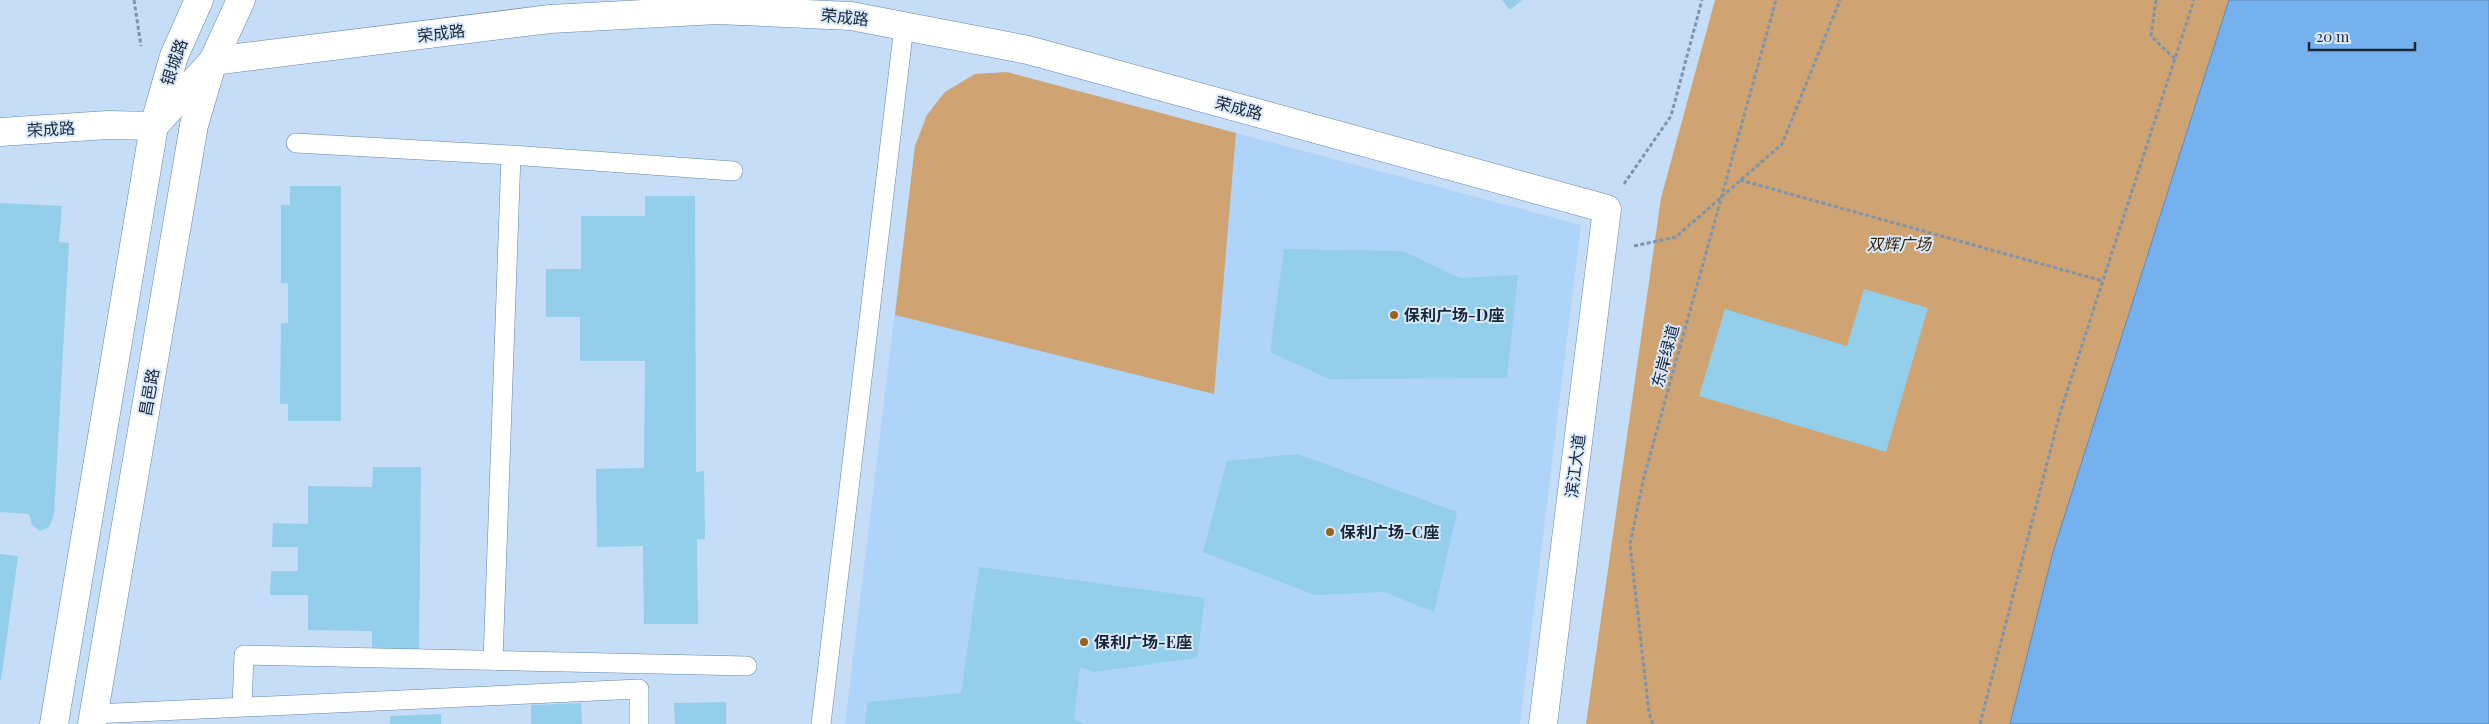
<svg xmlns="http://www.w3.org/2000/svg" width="2489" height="724" font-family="'Playfair Display','Noto Sans SC',serif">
<rect width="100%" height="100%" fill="#c5ddf7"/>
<!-- built -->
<path fill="#afd4fa" d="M1007,72l574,153 -61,499h-675l70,-578 12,-31 18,-23 30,-18z"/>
<!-- green -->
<path fill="#cfa372" d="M1715,0h514l-176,552 -43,172h-424l75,-526z
M1007,72l229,61 -22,261 -319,-79 20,-169 12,-31 18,-23 30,-18z"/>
<!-- water -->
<path fill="#75b1ee" stroke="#5988b7" d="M2229,0h260v724h-479l43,-172z"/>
<!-- building -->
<path fill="#93ceea" d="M1502,0h20l-12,10z
M290,186h51v235h-53v-17h-8l1,-81h7v-40h-7v-78h9z
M645,196h50l1,276 8,-1 1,68h-8l1,85h-54l-1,-78 -46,1 -1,-78 48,-1 1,-107h-65v-44h-34v-48h35v-53h64z
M0,203l62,3 -3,36 10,1 -15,272 -5,12 -9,4 -8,-6 -3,-11 -29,-2z
M1284,249l119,2 57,27 58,-3 -11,103 -178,1 -59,-27z
M1864,289l64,19 -42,144 -187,-56 26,-87 122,37z
M1298,454l159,58 -23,100 -50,-20 -69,3 -112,-43 24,-91z
M373,467h48l-2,183h-47v-19l-64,-1v-35h-38l1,-24h27v-24h-26l1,-24 35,1v-38l64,1z
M0,554l18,2 -17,124h-1z
M979,567l226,31 -8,60 -104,14 -13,-5 -6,52 10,5h-219l3,-22 93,-9z
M726,702v22h-51l-1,-21z
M581,703l1,21h-51v-19z
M441,714v10h-51v-8z"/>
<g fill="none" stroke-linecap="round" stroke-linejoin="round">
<!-- service casing -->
<g stroke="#6186ad" stroke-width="20">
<path id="service" d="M296,143l215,12 -18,506
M511,155l222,16
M242,707l2,-52 503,11
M94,714l545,-25v35
M821,724l83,-698"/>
</g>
<!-- minor casing -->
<g stroke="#6186ad" stroke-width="29">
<path id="minor" d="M0,132l108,-7 46,1 59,-65 337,-42 167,-9 134,6 177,34 579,159 -64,515"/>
</g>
<!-- secondary casing -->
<g stroke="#6186ad" stroke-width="29">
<path id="secondary" d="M54,724l100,-598 20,-70 25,-56
M92,724l102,-599 19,-64 28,-61"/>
</g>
<!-- path -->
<path stroke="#7f94aa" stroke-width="3" stroke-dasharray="4 2.5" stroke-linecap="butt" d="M134,0l7,46
M2156,0l-5,36 24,23
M1773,11l3,-11
M1740,180l363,101
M1624,184l47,-68 31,-116
M1634,246l42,-9 106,-93 58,-144
M1980,724l80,-311 134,-413"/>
<!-- service -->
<use href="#service" stroke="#fff" stroke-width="19"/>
<!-- minor -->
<use href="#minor" stroke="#fff" stroke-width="28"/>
<!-- secondary -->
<use href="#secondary" stroke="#fff" stroke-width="28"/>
<!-- path-bridge -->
<path stroke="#7f94aa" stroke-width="3" stroke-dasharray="4 2.5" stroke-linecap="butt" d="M1653,724l-4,-11 -19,-169 14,-67 129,-466"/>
</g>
<!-- markers -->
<g fill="#98631a" stroke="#d9e9fb" stroke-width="2">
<circle cx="1394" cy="315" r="5"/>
<circle cx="1330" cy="532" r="5"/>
<circle cx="1084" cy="642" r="5"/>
</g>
<g text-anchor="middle" stroke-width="4" stroke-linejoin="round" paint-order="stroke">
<!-- street labels -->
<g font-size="16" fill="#192838" stroke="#d9e9fb">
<text transform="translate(845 17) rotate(6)" y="6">荣成路</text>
<text transform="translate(441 33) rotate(-7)" y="6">荣成路</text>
<text transform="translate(174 62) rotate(-71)" y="6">银城路</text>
<text transform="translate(1239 108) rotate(15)" y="6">荣成路</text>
<text transform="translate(51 129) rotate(-3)" y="6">荣成路</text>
<text transform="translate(1665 356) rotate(-75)" y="6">东岸绿道</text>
<text transform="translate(149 392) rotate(-80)" y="6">昌邑路</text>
<text transform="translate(1575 466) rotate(-83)" y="6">滨江大道</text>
</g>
<!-- park labels -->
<g font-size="16" font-style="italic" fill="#3a2405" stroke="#d9e9fb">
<text x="1899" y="250">双辉广场</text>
</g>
<!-- poi labels -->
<g font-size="16" font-weight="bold" fill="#192838" stroke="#d9e9fb" text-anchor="start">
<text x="1404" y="321">保利广场-D座</text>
<text x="1340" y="538">保利广场-C座</text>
<text x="1094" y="648">保利广场-E座</text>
</g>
</g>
<!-- scale -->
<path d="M2309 42v8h106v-8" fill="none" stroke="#192838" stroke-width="2.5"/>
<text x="2316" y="42" font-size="15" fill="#192838" stroke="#d9e9fb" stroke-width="4" paint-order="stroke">20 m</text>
</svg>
